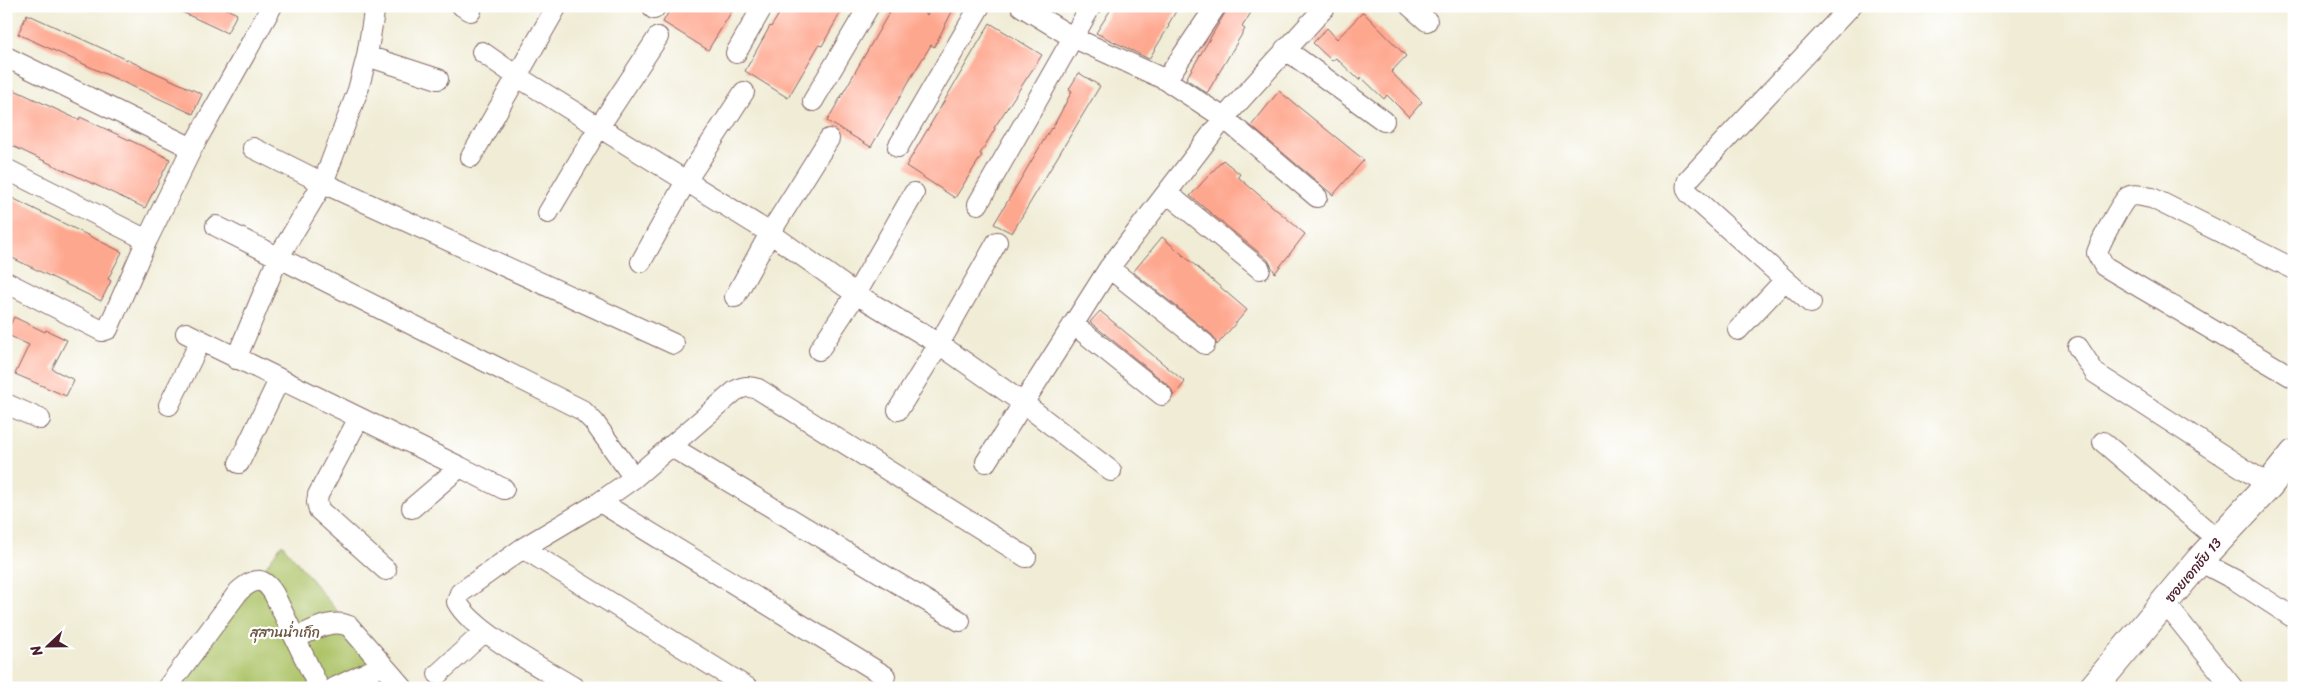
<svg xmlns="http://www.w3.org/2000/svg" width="2300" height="694" font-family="Sriracha,'Playpen Sans Thai',sans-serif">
<rect width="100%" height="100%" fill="#fff"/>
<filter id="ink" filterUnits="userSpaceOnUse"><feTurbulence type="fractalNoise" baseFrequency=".02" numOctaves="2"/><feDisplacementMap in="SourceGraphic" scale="10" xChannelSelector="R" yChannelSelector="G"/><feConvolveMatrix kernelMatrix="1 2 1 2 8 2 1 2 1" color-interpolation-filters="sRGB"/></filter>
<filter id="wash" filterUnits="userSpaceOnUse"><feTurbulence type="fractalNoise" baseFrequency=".0096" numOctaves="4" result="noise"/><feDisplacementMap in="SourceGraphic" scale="20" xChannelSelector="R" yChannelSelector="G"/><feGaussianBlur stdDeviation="1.12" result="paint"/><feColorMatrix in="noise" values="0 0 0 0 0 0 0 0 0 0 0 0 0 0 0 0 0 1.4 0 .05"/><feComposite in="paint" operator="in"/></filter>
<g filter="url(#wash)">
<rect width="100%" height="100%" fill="#f0ecd5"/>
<!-- green -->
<path fill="#aec469" stroke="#7c724a" d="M282,544l118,144h-222z"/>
<g id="blocks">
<!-- building -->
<path fill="#fea78f" d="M169,6h52l16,8 -10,19z
M672,6h63l-27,44 -45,-28z
M784,6h60l-22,40 -3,-1 -31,53 -43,-27 25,-45 1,1z
M893,6h19l15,9 5,-9h23l-21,41 -3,-2 -16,26 -44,76 -44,-26z
M1113,6h66l-11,19 1,1 -20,33 -53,-26z
M1229,6h26l-13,21 3,2 -38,64 -21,-14z
M1363,12l43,44 -15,16 31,30 -13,15 -22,-22 -3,4 -23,-22 -2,3 -23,-22 -4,3 -19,-18 14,-15 10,11z
M27,14l175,80 -9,20 -175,-80z
M990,23l52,32 -48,73 1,1 -15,25 2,1 -27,43 -49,-32z
M1079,73l21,13 -88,147 -18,-9 57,-96 1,1 20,-38 -3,-2z
M6,86l73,34 1,-3 90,42 -25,49 -139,-65z
M1279,91l85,69 -31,35 -82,-69z
M1223,160l17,14 -2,3 67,57 -30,39 -7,-13 -78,-64z
M6,195l116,57 -14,27 3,2 -10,20 -95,-46z
M1162,237l85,73 -30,35 -5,-10 -79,-63z
M1100,311l85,71 -11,14 -5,-10 -79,-64z
M14,317l31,15 1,-2 21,10 -15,29 22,11 -8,16 -51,-22 14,-29 -23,-11z"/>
</g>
</g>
<g filter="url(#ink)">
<use href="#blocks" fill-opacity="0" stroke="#846766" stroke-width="1"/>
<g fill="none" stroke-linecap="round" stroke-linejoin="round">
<!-- street casing -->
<g stroke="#846766" stroke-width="22">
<path id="street" d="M462,6l9,5
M1021,6l51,31 94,43 58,38 93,79
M1410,6l17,15
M654,9l2,-3
M1285,49l99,72
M482,52l36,25 252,156 86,61 83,50 84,59 88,68
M736,53l27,-47
M367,56l71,23
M6,57l186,91
M1166,80l50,-74
M813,101l56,-95
M898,147l82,-141
M253,148l70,35 351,161
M471,157l86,-151
M6,169l141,71
M1167,193l93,76
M978,204l113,-198
M548,213l51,-86 59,-90
M216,226l366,184 12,12 40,56
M641,262l45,-81 58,-89
M1109,268l96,76
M2294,269l-142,-71c-8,-1 -17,-5 -24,-1 -7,5 -29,48 -31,56l7,13 190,112
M6,282l96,49 6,-2 39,-89 45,-92 80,-142
M735,297l35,-64 59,-94
M1811,303l-119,-107c-6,-5 -7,-9 -4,-16l22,-24 141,-150
M1073,324l89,71
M1738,330l47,-50
M186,333l274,134 -48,41
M2078,347l17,26 174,112
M819,350l37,-56 58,-101
M236,359l42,-101 45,-75 35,-93 9,-34 8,-50
M6,404l34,15
M169,405l32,-65
M898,410l41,-66 58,-102
M359,418l-41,77 -1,7 2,8 67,60
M2103,442l115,98
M670,446l290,175
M986,462l123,-194 115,-150 102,-112
M239,463l40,-83
M460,467l44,22
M600,502l285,174
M523,548l225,140
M2199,561l38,20 57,37
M2165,603l68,85
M295,638c17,-7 36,-20 54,-12l54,62
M438,674l46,-42
M167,688l72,-97c15,-12 23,-16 35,3l45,94
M334,688l49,-23
M575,688c-31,-19 -102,-56 -118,-86l3,-9 63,-45 77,-46 34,-24 101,-87c9,-5 14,-5 23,-2l268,168"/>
</g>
<!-- secondary casing -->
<g stroke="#846766" stroke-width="30">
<path id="secondary" d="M2093,688l106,-127 70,-76 25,-31"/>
</g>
<!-- street -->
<use href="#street" stroke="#fff" stroke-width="20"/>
<!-- secondary -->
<use href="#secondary" stroke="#fff" stroke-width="28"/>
</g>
</g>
<g text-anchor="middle" stroke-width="4.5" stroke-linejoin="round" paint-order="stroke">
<!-- street labels -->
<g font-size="14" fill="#4a1f2b" stroke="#fff">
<text transform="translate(2193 570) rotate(-50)" y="5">ซอยเอกชัย 13</text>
</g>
<!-- park labels -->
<g font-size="14" fill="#6d5941" stroke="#fff">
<text x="285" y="637">สุสานน่ำเก็ก</text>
</g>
</g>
<!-- margin -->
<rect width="2300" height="694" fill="none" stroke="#fff" stroke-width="25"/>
<!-- north arrow -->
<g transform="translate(48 646) rotate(248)" stroke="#ffffff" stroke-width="4" paint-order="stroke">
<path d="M0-4L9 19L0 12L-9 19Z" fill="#4a1f2b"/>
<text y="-8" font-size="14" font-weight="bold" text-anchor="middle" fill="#4a1f2b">N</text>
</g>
</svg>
